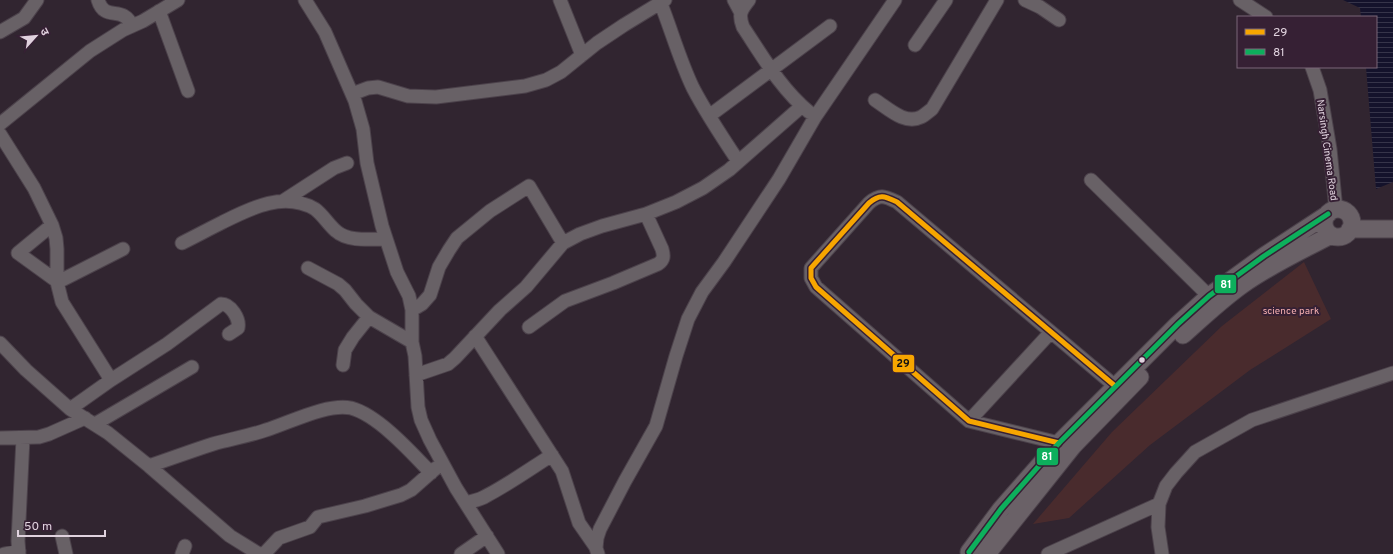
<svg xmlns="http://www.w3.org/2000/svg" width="1393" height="554" font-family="Overpass,'Noto Sans Devanagari',sans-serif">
<defs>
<pattern id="water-rules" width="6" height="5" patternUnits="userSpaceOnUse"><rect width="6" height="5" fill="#14122b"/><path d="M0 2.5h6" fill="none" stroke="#363449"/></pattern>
</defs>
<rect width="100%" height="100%" fill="#312530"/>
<!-- green -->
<path fill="#492b2d" d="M1304,262l27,57 -81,51 -100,75 -81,73 -36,6 79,-92 110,-106z"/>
<!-- water -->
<path fill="url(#water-rules)" d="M1343,0h50v182l-17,7 -10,-122h10v-50h-15l-1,-9z"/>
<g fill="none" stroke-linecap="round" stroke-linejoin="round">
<!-- minor casing -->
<g stroke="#4c424b" stroke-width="15">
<path id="minor" d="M98,0c7,23 25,4 34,26
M305,0l20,32 30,69 8,28 4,34 15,63 15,46 12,24 3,14v32l3,14 3,51 3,13 9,20 26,48 42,66
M560,0l22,55
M734,0l7,13
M749,0c-8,10 -11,14 -6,27 20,30 38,62 66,85
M1025,0l15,7 19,13
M1240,0l26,17
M661,4c11,28 19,57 32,84 13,25 29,49 45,73
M159,11l29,80
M0,32l24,-14 13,-18
M915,45l31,-45
M1312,67l8,23 10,59 6,61
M352,94l16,-6 10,-1 30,9 28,1 89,-11 21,-6 15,-8 36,-29 27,-18 41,-25
M875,100c14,9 30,25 46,17 4,-2 8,-6 11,-8l65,-109
M709,116l121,-90
M0,124l90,-73 33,-21 20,-9 35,-21
M0,134l34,54 18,37 4,13 1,11v33l5,20 49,78
M1091,180l118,116
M283,201l51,-33 13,-5
M52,225l-34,28 40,29 65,-33
M182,243c14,-7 27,-14 41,-21 28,-14 61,-31 92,-13 8,6 13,15 21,22 12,11 35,8 50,8
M308,268l30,16 7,6 11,14 13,13 43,25
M412,310l10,-6 8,-9 9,-28 10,-17 8,-12 33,-27 39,-25 34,57
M529,327l36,-26 48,-18 45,-19c6,-4 6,-8 4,-15l-16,-35
M475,336l87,135 17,52 16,23 1,-5
M0,343l26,27 44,39 38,24 41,33 81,70 29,18
M343,365l2,-15 8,-13 16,-20
M416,375l32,-11 7,-6 45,-48 26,-23 37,-44 17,-9 22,-8 44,-12 30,-12 27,-14 26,-18 73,-64
M70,409l41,-29 56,-36 54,-40c10,0 19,15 17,24l-9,6
M969,421l82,-89
M95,424l97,-57
M0,438l39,-1 10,-3 36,-16
M1059,443l-90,-22 -153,-134 -5,-9v-10l58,-65c11,-9 15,-7 28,-1l218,184
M149,466c21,-7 42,-15 64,-22 17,-5 36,-8 53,-14 23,-7 61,-27 85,-22 27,7 61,45 80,65
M466,503c6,-2 14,-3 20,-7 23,-12 44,-27 66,-41
M62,536l4,18
M4,554l15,-3
M19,554l-1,-13 5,-103
M182,554l3,-8
M264,554l15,-16 31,-11 8,-10 47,-11 36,-11 10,-5 25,-22
M461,554l26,-18
M598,554l-2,-6 1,-10 3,-9 25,-48 31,-55 20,-70 12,-37 14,-27 22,-30 55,-83 36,-62 80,-117
M1048,554l111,-50
M1162,554l-4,-27 1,-23 7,-18 10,-13 19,-21 57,-32 141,-47"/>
</g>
<!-- major casing -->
<g stroke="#4c424b" stroke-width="19">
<path id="major" d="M1324 223a14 14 0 1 1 28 0a14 14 0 1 1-28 0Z
M1350,229h43
M1183,335c19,-17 38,-35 59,-50 28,-20 59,-34 89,-50
M969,552l32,-43 58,-66 119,-119 31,-28 55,-40 64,-42
M987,554l86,-108 67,-69"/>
</g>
<!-- minor -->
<use href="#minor" stroke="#686166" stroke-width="13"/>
<!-- major -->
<use href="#major" stroke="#6a6167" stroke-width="17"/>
<!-- bus-1 casing -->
<g stroke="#362034" stroke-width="8">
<path id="bus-1" d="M1059,443l-90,-22 -153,-134 -5,-9v-10l58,-65c11,-9 15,-7 28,-1l218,184"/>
</g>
<!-- bus-2 casing -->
<g stroke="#362034" stroke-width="8">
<path id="bus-2" d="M969,552l32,-43 58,-66 119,-119 31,-28 55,-40 64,-42"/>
</g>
<!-- bus-1 -->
<use href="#bus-1" stroke="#f7a600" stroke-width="5"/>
<!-- bus-2 -->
<use href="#bus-2" stroke="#0daf5c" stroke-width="5"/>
</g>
<!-- markers -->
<circle fill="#e0d2de" stroke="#362034" stroke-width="1.5" cx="1142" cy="360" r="3.5"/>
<g text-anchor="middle" stroke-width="4" stroke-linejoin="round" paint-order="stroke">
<!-- street labels -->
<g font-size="10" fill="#e0d2de" stroke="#362034">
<text transform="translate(1328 150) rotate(82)" y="4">Narsingh Cinema Road</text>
</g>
<!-- park labels -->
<g font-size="10" fill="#f2adae" stroke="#362034">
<text x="1291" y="314">science park</text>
</g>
</g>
<g stroke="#362034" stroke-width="1.5">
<rect x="1214" y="274" width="23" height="20" rx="4" fill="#0daf5c"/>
<rect x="892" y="354" width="23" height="19" rx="4" fill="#f7a600"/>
<rect x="1036" y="447" width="23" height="19" rx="4" fill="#0daf5c"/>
</g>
<g font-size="11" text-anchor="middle" font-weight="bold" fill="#fff">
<text x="1226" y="288">81</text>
<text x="1047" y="460">81</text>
</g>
<g font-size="11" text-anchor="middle" font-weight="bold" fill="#111">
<text x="903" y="367">29</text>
</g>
<!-- legend -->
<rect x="1237" y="16" width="140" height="52" fill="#362034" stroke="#7a6778"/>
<rect x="1245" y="29" width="20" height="6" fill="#f7a600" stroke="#7a6778"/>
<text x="1273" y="36" font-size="12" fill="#e0d2de">29</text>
<rect x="1245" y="49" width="20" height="6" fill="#0daf5c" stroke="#7a6778"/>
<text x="1273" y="56" font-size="12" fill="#e0d2de">81</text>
<!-- north arrow -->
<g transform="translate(36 36) rotate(63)" stroke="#362034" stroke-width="3" paint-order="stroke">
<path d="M0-3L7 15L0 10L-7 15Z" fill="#e0d2de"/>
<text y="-6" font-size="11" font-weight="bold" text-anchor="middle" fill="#e0d2de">उ</text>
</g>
<!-- scale -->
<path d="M18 530v6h87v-6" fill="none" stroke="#e0d2de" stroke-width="2"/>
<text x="24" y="530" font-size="12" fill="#e0d2de" stroke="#362034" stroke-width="3" paint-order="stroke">50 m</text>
</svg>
